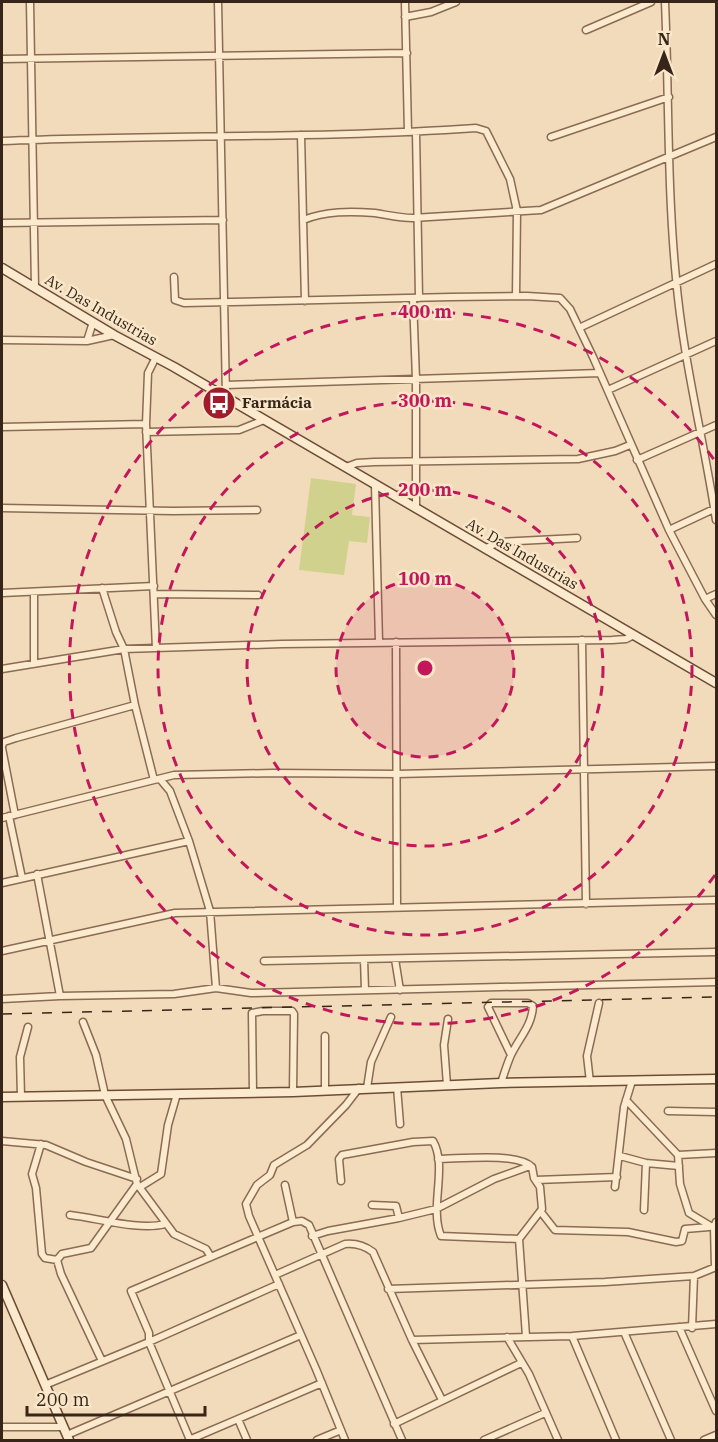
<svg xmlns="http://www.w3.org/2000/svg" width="718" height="1442" font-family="'IBM Plex Serif',serif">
<rect width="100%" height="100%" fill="#f2dbba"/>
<!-- green -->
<path fill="#d0d18d" d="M311,478l45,6 -4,31 18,2 -3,26 -18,-2 -5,34 -45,-5z"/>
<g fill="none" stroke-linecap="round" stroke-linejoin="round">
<!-- street casing -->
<g stroke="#8a6b53" stroke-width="9">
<path id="street" d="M30,2l5,286
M218,2l8,395
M405,2l3,130
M665,2c4,91 2,185 11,276 7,82 28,162 40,242
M405,17l26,-5 25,-10
M586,30l65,-28
M2,59l405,-6
M416,132l3,166
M301,135l4,166
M551,137l118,-40
M2,141c158,-7 316,-2 474,-13l10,3 24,48 7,32 -1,85
M303,220c23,-9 47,-9 72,-7 13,2 24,5 38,5l128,-8 175,-73
M2,223l221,-3
M174,277l1,23 9,3 267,-6 76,-1 33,2 10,11 23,48 76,173 36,69 11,16
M413,299l3,80v129
M579,328l137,-64
M2,340l85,1 27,-6
M87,341l6,-19
M226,385l374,-12
M608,390l108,-49
M2,427l144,-3
M146,432l93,-2 25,-10
M637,460l79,-35
M346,467l11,-4 17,-1 204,-3 37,-8 15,-6
M375,485l4,157
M2,508l171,3 84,-1
M669,530l47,-22
M485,549l13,-7 79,-4
M102,588l14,44 8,17 11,56 19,75
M2,593l152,-7
M154,594l104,1
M705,599l11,-5
M582,640l4,264
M396,642l1,264
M156,648l-10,-224 2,-51 8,-16
M34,662v-70
M2,669l122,-20 158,-5 330,-4 14,-1 8,-4
M2,746l2,-4 12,-4 119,-33
M2,748l13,67
M160,779l10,12 19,50 21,70 6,77
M9,816l13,62
M2,818l172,-43 99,-2 124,1 319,-8
M37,874l23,122
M2,883l187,-42
M2,951l173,-38 541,-13
M364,959l1,31
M395,959l5,31
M264,961l452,-9
M2,999l58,-3 114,-2 42,-6 35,5 465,-11
M83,1022l13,33 9,40 21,44 11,45 37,50 32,15 5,8
M590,1082l-3,-26 12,-53
M501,1083c3,-9 6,-19 10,-28 8,-17 21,-29 22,-49l-5,-3h-37l-3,4 23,48
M447,1085l-3,-40 4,-26
M397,1087l3,37
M367,1088l4,-26 20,-45
M325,1090v-54
M253,1092l-1,-79 11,-2h29l2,3 -1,78
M21,1097l-1,-40 8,-30
M626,1100l52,55 38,-2
M668,1111l48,1
M2,1141l44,4 40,17 51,17
M41,1144l-9,30 4,14 6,66 3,4 12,2
M678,1155l2,29 9,29 25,15
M620,1156l26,7 33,3
M438,1159c21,0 79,-7 94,8l2,11 6,9 2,22 -23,30 7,97
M536,1180l81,-3
M341,1181l-2,-22 3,-4 71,-13 20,-1c15,26 -4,66 8,95l78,3
M285,1185l8,37
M140,1187l21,-13 7,-49 9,-31
M615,1187l9,-80 8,-26
M372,1205l24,1 3,12
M644,1210l2,-47
M541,1212l14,18 73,2 48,10 6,-1 3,-12 24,-2
M70,1215c28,3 69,16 95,9
M312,1236l16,-5 71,-13 37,-9 58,-30 36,-13
M715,1267l-1,-39 2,-6
M275,1275l70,-31c10,-1 20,2 28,8l39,88 30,60
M388,1289l217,-7 89,-6 22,-9
M679,1327l37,84
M692,1328l2,-52
M624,1332l47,108
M572,1336l44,104
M507,1337l22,37 29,66
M412,1340l160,-4 144,-12
M102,1361l-41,-87 -4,-14 5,-6 29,-6 46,-64
M45,1385l104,-43 130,-58
M238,1419l9,21
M394,1424l127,-61
M2,1427h61
M67,1435l234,-100
M189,1440l133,-57
M190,1440l-41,-98v-9l-18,-42 162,-69 9,-1 7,4 93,215
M317,1440l24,-10
M345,1440l-29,-71 -67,-153 -3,-12 11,-19 13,-10 4,-10 33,-20 39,-40 13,-17
M484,1440l61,-27
M704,1440l12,-5"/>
</g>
<!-- secondary casing -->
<g stroke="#6c4c36" stroke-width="11">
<path id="secondary" d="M2,268l112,67 60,32 542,316
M2,1097l291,-5 208,-9 215,-4
M2,1285l67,155"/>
</g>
<!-- street -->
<use href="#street" stroke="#fceace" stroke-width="6"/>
<!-- secondary -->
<use href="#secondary" stroke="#fceace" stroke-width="8"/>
<!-- rail -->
<path stroke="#382519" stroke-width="1.5" stroke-dasharray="10 10" stroke-linecap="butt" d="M2,1014l714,-17"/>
</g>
<!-- distance rings -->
<circle cx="425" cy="668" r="89" fill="#c2185b" fill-opacity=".12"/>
<g fill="none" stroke="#c2185b" stroke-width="3" stroke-dasharray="10 8">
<circle cx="425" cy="668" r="89"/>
<circle cx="425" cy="668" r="178"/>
<circle cx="425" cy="668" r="267"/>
<path d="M715 875A356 356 0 1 1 715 461"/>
</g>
<!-- icons -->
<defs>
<g id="bus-disc" transform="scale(1.725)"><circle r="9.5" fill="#9f1d2b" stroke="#f9e7ca"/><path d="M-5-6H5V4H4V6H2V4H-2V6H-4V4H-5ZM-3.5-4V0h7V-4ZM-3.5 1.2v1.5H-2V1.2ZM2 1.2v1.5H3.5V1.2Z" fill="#fff"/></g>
</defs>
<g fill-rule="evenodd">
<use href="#bus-disc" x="219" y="403"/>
</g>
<g text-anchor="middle" stroke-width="5" stroke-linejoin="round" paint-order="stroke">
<!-- street labels -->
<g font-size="15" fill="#382519" stroke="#f9e7ca">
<text transform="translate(101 310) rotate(30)" y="5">Av. Das Industrias</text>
<text transform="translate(522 554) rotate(30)" y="5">Av. Das Industrias</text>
</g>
<!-- poi labels -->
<g font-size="15" font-weight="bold" fill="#382519" stroke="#f9e7ca" text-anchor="start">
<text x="242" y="408">Farmácia</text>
</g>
</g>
<circle cx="425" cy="668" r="9" fill="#c2185b" stroke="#f9e7ca" stroke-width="3"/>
<g font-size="18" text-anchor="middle" font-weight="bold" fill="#c2185b" stroke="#f9e7ca" stroke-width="5" stroke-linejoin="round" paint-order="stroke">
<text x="425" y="318">400 m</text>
<text x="425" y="407">300 m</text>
<text x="425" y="496">200 m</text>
<text x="425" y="585">100 m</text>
</g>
<!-- border -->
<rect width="718" height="1442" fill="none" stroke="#382519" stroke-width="6"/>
<!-- north arrow -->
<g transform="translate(664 54)" stroke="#f9e7ca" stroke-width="4.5" paint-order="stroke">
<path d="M0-4.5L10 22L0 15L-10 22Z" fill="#382519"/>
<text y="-9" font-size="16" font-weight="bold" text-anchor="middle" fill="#382519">N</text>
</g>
<!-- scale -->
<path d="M27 1406v9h178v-9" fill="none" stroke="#382519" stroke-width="3"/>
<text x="36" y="1406" font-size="18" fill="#382519" stroke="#f9e7ca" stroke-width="4.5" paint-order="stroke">200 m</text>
</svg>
